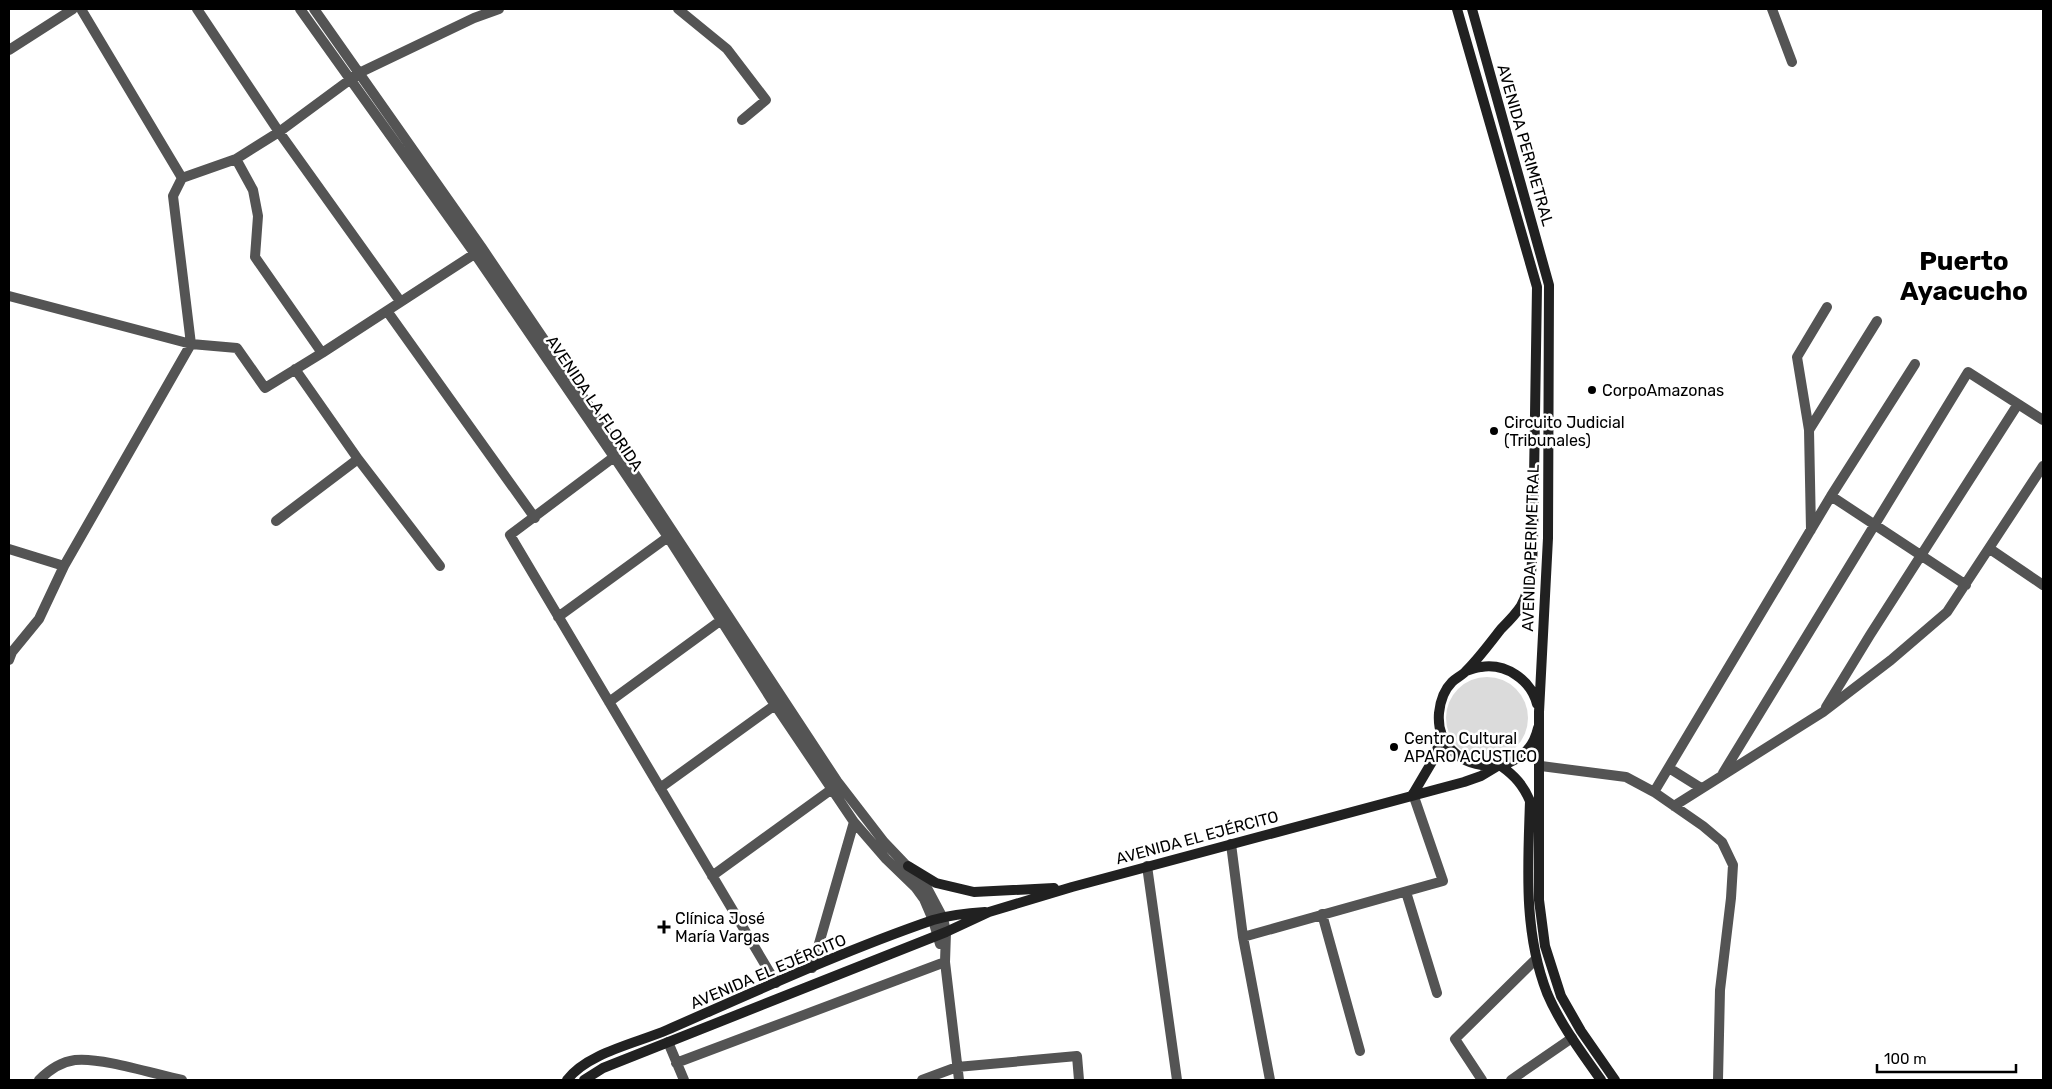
<svg xmlns="http://www.w3.org/2000/svg" width="2052" height="1089" font-family="Rubik,sans-serif">
<rect width="100%" height="100%" fill="#fff"/>
<!-- green -->
<path fill="#dbdbdb" d="M1446 718a41 41 0 1 1 82 0a41 41 0 1 1-82 0Z"/>
<g fill="none" stroke-linecap="round" stroke-linejoin="round">
<!-- street -->
<path stroke="#545454" stroke-width="10" d="M81,9l101,169
M197,9l82,123 121,169
M300,9l175,245 139,203 54,80 107,168 79,117 32,37 30,29 8,11 9,21 7,24
M314,9l168,239 139,205 216,328 47,61 42,44 17,32 3,14 -1,30 14,118
M678,9l49,40 39,51 -24,20
M1772,9l20,53
M9,50l64,-41
M236,159l17,31 5,26 -3,41 67,96
M9,296l182,48 46,4 28,40 57,-35 157,-102
M387,311l148,207
M295,369l63,90 82,107
M1809,430l68,-109
M614,457l-104,78 266,448
M1831,496l135,89
M276,521l82,-62
M1811,530l-2,-100 -12,-73 30,-50
M9,549l55,17
M1990,549l53,36
M558,617l110,-80
M9,660l3,-8 27,-33 25,-53 127,-222 -18,-148 9,-18 54,-19 43,-27 80,-59 115,-55 25,-9
M609,702l111,-81
M1826,707l44,-72 148,-231
M1541,766l85,11 28,15 49,34 19,16 11,23 -2,33 -11,92 -2,90
M1669,768l32,20
M1723,773l245,-401 75,48
M660,788l115,-83
M1654,792l177,-296 84,-132
M1674,806l149,-94 68,-52 56,-48 96,-146
M1231,844l12,93 27,143
M1147,866l30,214
M712,876l120,-87
M1406,892l31,101
M1322,914l38,137
M1243,937l200,-56 -30,-87
M812,968l42,-146
M668,1042l16,38
M676,1063l269,-101
M39,1080c10,-10 21,-18 36,-20 26,-3 79,14 107,20
M922,1080l35,-13 120,-11 2,24
M1482,1080l-27,-41 81,-80
M1511,1080l61,-42"/>
<!-- secondary -->
<path stroke="#212121" stroke-width="10" d="M1457,9l80,278 -4,255c-1,22 -1,44 -12,64 -5,8 -13,16 -20,23 -11,14 -22,29 -34,41 -4,5 -11,8 -15,12 -8,8 -12,21 -13,31 -5,60 86,74 99,15
M1472,9l77,276 -1,253 -9,174v188l6,46 16,50 20,35 34,49
M1466,671c5,-1 10,-4 15,-4 25,-4 50,13 56,37
M1501,766c14,10 22,19 29,35 -2,65 -7,130 17,192 13,31 35,60 54,87
M1413,794l23,-39 5,-23
M908,866l28,17 38,9 80,-4
M567,1080c20,-27 70,-37 100,-50 87,-38 176,-79 266,-110 17,-5 34,-7 52,-8
M584,1080l19,-12 343,-136 43,-20 83,-25 392,-105 17,-6 15,-9"/>
</g>
<!-- markers -->
<g fill="#000" stroke="#fff" stroke-width="2">
<circle cx="1592" cy="390" r="5"/>
<circle cx="1494" cy="431" r="5"/>
<circle cx="1394" cy="747" r="5"/>
<path d="M661.5 919.5h5v5h5v5h-5v5h-5v-5h-5v-5h5z"/>
</g>
<g text-anchor="middle" stroke-width="5" stroke-linejoin="round" paint-order="stroke">
<!-- street labels -->
<g font-size="16" fill="#000" stroke="#fff">
<text transform="translate(1526 145) rotate(74)" y="6">AVENIDA PERIMETRAL</text>
<text transform="translate(595 403) rotate(56)" y="6">AVENIDA LA FLORIDA</text>
<text transform="translate(1530 548) rotate(-88)" y="6">AVENIDA PERIMETRAL</text>
<text transform="translate(1197 837) rotate(-15)" y="6">AVENIDA EL EJÉRCITO</text>
<text transform="translate(768 971) rotate(-23)" y="6">AVENIDA EL EJÉRCITO</text>
</g>
<!-- poi labels -->
<g font-size="16" fill="#000" stroke="#fff" text-anchor="start">
<text x="1602" y="396">CorpoAmazonas</text>
<text x="1504" y="428">Circuito Judicial<tspan x="1504" dy="18">(Tribunales)</tspan></text>
<text x="1404" y="744">Centro Cultural<tspan x="1404" dy="18">APARO ACUSTICO</tspan></text>
<text x="675" y="924">Clínica José<tspan x="675" dy="18">María Vargas</tspan></text>
</g>
<!-- town labels -->
<g font-size="26" font-weight="bold" fill="#000" stroke="#fff">
<text x="1964" y="270">Puerto<tspan x="1964" dy="30">Ayacucho</tspan></text>
</g>
</g>
<!-- border -->
<rect width="2052" height="1089" fill="none" stroke="#000000" stroke-width="20"/>
<!-- scale -->
<path d="M1877 1064v8h139v-8" fill="none" stroke="#000000" stroke-width="2.5"/>
<text x="1884" y="1064" font-size="15" fill="#000000" stroke="#ffffff" stroke-width="4" paint-order="stroke">100 m</text>
</svg>
